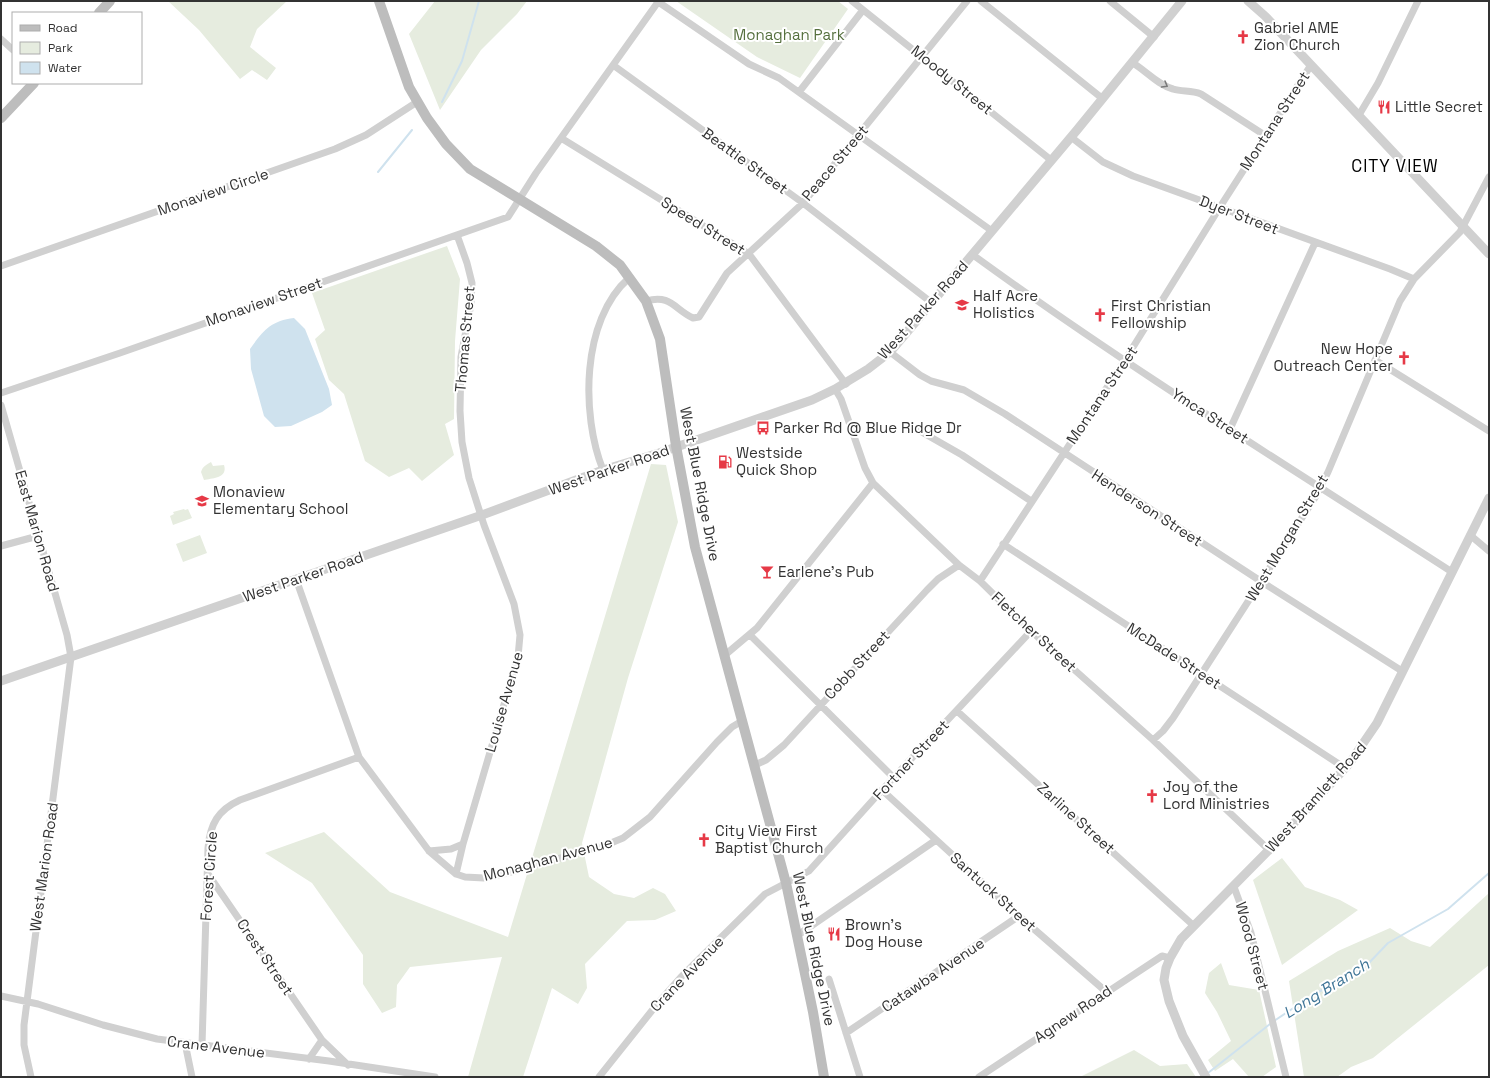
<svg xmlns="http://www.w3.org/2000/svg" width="1490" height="1078" font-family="'Space Grotesk',sans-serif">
<rect width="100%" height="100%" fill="#fff"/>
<!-- green -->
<path fill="#e6ecdf" d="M168,1h119l-30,28 -7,18 26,21 -9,12 -15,-10 -12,9 -41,-49z
M435,1h92l-10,13 -36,36 -41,60 -31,-76z
M676,1h162l10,8 -48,69 -43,-21z
M447,246l13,33 -5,62 -1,78 -9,5 9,31 -32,26 -13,-13 -20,9 -24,-16 -21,-67 -15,-14 -14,-41 10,-9 -13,-37z
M211,462l2,4 11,-1c4,13 -11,13 -20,15l-3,-8c2,-6 5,-7 10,-10z
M651,464l15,1 12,57 -50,156 -46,165 7,34 25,17 20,4 19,-10 12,6 11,17 -21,9 -28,1 -42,43 2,24 -9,16 -26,-16 -29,89h-55l34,-120 -92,10 -13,18 -1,22 -14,6 -19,-29v-29l-51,-72 -47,-30 59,-21 66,60 118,45z
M184,509l1,1 3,-1 4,9 -19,7 -3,-9 4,-2 -1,-2z
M200,535l7,18 -24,9 -7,-18z
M1282,858l23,29 35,13 18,10 -76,55 -29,-85z
M1489,893v72l-116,93 -22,9 -14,10h-33l-15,-96 49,-30 52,-23 21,13 19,6z
M1221,963l8,22 30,5 17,77 -14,10h-13l-16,-18 -18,12 -7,-11 23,-19 -14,-29 -12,-19 4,-20z
M1134,1050l26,16 27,-2 9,13h-116z"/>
<!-- water -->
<path fill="#cfe2ee" d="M294,318l11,11 24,60 3,16 -10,7 -31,14 -16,1 -11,-11 -13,-47 -1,-20c13,-18 20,-28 44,-31z"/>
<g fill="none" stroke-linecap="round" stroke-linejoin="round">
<!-- stream -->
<path stroke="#cfe2ee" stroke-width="2" d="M442,102l20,-41 17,-60
M378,172l34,-42
M1274,1021l39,-26 53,-29 22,-23 60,-34 41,-36
M1208,1073l62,-49"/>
<!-- minor -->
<path stroke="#d0d0d0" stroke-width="7" d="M657,1l92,63 30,14 213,153
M852,1l199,159
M981,1l122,98
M1110,1l44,36
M1,39l12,11
M1133,63c13,8 25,22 40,26 9,3 18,1 28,5l65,42
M613,65l190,138 129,100
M799,92l64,-82
M1359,115l19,-32 40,-82
M1071,137l32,25 30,14 257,93 24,10
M561,138l188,116 97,130
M973,255c154,112 318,213 479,317
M1,266l334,-117 31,-14 51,-33
M646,301c25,-7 28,8 47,17l6,-1 28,-44 76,-70 164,-202
M890,352l30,23 11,6 33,9 41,24 257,168 140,89
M1375,360l114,71
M835,389l6,10 24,69 8,15 86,82 21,16 51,50 122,109 116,110
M1,393l119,-40 388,-136 28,-44 122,-171
M1,405l66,230 4,22 -47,368v20l7,32
M1230,429l85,-186
M920,431l42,24 69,46
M603,470c-22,-55 -22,-150 26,-192
M1470,535l19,16
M1003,544l342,224
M1,546l37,-10
M296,579l63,178 70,94 27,23 9,3 19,1 20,-4 102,-29 17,-7 27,-21 67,-75 15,-15 10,-6
M980,581l145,-221 95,-153 91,-142
M750,635l144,143
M725,655l32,-27 116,-145
M957,711l237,215
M1153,740l10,-9 10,-13 143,-222 12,-24 72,-171 14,-22 46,-47 29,-55
M755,765l11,-5 18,-15 143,-155 11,-11 21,-14
M882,790l137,126 84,73 1,3
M429,851l22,-2 12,-5 55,-187 2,-22 -6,-31 -30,-79 -15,-47 -7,-36 -2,-31 1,-54 10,-53 1,-21 -5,-20 -10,-28
M208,874l114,166 26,25
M456,874l7,-30
M1234,887l17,46 35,144
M798,935l138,-95
M829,979l31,98
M1,996l37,8 65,21 54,14 172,22 106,16
M846,1033l173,-117
M185,1043l7,34
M202,1045l6,-197c2,-24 10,-38 32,-48l119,-43
M309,1059l13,-19
M599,1077l59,-74 23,-26 84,-83 44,-23 73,-81 149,-159
M979,1077l183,-121 8,2"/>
<!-- tertiary -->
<path stroke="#d0d0d0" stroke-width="9" d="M1248,1l17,15 224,238
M1,681l481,-166 121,-45 56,-17 153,-53 23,-11 33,-20 22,-17 12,-14 175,-208 105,-129
M1206,1077l-23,-41 -14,-35 -5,-21 2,-12 4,-10 11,-19 88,-89 80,-86 28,-41 112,-225"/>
<!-- secondary -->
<path stroke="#bdbdbd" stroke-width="10" d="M379,1l30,86 18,31 19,26 24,25 126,77 24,19 26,36 14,38 16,107 19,101 91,336 27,129 11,65
M99,13l11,-12
M1,118l33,-35"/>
</g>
<!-- one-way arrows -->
<defs><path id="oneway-chevron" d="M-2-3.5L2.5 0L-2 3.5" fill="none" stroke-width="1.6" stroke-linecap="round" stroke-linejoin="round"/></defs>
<use stroke="#7a7a7a" href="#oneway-chevron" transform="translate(1165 85) rotate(30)"/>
<!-- icons -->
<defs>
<g id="church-bare" transform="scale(1.08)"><path d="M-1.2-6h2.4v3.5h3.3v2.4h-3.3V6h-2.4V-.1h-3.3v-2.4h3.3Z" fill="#e63946" stroke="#fff" stroke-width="2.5" paint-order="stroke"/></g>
<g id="restaurant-bare" transform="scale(1.08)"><path d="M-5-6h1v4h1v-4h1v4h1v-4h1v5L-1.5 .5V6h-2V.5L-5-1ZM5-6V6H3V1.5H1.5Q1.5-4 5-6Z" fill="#e63946" stroke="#fff" stroke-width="2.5" paint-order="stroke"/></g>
<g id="school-bare" transform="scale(1.08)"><path d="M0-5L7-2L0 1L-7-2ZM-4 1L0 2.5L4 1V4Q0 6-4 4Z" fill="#e63946" stroke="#fff" stroke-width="2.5" paint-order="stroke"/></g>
<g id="bus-bare" transform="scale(1.08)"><path d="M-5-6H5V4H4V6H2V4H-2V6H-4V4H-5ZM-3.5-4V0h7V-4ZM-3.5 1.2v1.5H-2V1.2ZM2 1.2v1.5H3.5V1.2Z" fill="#e63946" stroke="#fff" stroke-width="2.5" paint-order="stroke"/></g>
<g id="fuel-bare" transform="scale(1.08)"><path d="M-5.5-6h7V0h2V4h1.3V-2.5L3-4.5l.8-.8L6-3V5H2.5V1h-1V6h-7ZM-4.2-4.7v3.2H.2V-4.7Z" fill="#e63946" stroke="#fff" stroke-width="2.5" paint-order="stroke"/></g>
<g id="bar-bare" transform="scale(1.08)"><path d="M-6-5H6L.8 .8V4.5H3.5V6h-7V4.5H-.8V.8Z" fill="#e63946" stroke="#fff" stroke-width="2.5" paint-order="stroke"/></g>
</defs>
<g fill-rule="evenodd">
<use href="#church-bare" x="1243" y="37"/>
<use href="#restaurant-bare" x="1384" y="107"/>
<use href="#school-bare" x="962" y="305"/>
<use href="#church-bare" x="1100" y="315"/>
<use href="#church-bare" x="1404" y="358"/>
<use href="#bus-bare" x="763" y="428"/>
<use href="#fuel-bare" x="725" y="462"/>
<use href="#school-bare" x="202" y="501"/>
<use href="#bar-bare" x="767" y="572"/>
<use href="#church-bare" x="1152" y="796"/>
<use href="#church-bare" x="704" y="840"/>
<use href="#restaurant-bare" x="834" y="934"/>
</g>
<g text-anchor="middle" stroke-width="4" stroke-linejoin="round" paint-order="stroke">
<!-- poi labels -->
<g font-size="15" fill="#333" stroke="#fff" text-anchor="start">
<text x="1254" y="33">Gabriel AME<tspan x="1254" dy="17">Zion Church</tspan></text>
<text x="1395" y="112">Little Secret</text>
<text x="973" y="301">Half Acre<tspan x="973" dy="17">Holistics</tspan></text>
<text x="1111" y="311">First Christian<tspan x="1111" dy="17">Fellowship</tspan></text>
<text x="1393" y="354" text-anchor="end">New Hope<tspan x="1393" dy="17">Outreach Center</tspan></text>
<text x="774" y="433">Parker Rd @ Blue Ridge Dr</text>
<text x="736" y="458">Westside<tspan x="736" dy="17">Quick Shop</tspan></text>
<text x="213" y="497">Monaview<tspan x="213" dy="17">Elementary School</tspan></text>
<text x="778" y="577">Earlene's Pub</text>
<text x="1163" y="792">Joy of the<tspan x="1163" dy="17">Lord Ministries</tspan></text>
<text x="715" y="836">City View First<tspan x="715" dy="17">Baptist Church</tspan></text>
<text x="845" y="930">Brown's<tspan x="845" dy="17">Dog House</tspan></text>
</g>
<!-- park labels -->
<g font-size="15" fill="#56703f" stroke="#fff">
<text x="789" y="40">Monaghan Park</text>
</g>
<!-- street labels -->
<g font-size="15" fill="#333" stroke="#fff">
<text transform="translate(952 80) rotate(39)" y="5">Moody Street</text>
<text transform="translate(1275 121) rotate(-57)" y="5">Montana Street</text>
<text transform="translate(745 161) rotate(36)" y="5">Beattie Street</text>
<text transform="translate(835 163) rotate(-50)" y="5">Peace Street</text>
<text transform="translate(213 192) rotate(-19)" y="5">Monaview Circle</text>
<text transform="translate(1239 215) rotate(21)" y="5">Dyer Street</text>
<text transform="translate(703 226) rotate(32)" y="5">Speed Street</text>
<text transform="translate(264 302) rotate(-19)" y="5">Monaview Street</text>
<text transform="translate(923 310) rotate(-48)" y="5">West Parker Road</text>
<text transform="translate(465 339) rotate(-85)" y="5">Thomas Street</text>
<text transform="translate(1102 395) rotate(-56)" y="5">Montana Street</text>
<text transform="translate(1210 416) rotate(33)" y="5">Ymca Street</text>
<text transform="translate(609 470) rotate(-19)" y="5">West Parker Road</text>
<text transform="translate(700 484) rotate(79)" y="5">West Blue Ridge Drive</text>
<text transform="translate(1147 508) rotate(33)" y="5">Henderson Street</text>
<text transform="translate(37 531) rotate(74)" y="5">East Marion Road</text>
<text transform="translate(1287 538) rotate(-59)" y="5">West Morgan Street</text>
<text transform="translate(303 577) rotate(-19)" y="5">West Parker Road</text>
<text transform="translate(1034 632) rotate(43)" y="5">Fletcher Street</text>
<text transform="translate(1174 656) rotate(33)" y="5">McDade Street</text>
<text transform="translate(857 665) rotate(-47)" y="5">Cobb Street</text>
<text transform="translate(504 702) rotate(-74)" y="5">Louise Avenue</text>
<text transform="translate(911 760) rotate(-47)" y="5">Fortner Street</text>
<text transform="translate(1316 797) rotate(-48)" y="5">West Bramlett Road</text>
<text transform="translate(1076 818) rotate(42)" y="5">Zarline Street</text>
<text transform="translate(548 859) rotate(-15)" y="5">Monaghan Avenue</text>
<text transform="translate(44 867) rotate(-82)" y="5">West Marion Road</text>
<text transform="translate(209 876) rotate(-86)" y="5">Forest Circle</text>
<text transform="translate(993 892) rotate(42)" y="5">Santuck Street</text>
<text transform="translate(1252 946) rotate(75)" y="5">Wood Street</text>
<text transform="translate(814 949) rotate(78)" y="5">West Blue Ridge Drive</text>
<text transform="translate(265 957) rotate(56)" y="5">Crest Street</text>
<text transform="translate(687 974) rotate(-46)" y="5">Crane Avenue</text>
<text transform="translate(933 975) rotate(-34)" y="5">Catawba Avenue</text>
<text transform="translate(1073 1014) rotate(-34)" y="5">Agnew Road</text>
<text transform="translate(216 1047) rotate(7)" y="5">Crane Avenue</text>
</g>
<!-- water labels -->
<g font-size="16" font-style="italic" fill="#3f7597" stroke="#fff">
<text transform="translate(1326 988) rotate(-32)" y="6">Long Branch</text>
</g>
<!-- quarter labels -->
<g font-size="17" letter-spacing="1" fill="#000" stroke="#fff">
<text x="1395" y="172">CITY VIEW</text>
</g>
</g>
<!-- border -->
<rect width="1490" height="1078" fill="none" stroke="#333333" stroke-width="4"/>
<!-- legend -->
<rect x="12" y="12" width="130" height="72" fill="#ffffff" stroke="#adadad"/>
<rect x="20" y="25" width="20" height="6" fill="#bdbdbd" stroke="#adadad"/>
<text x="48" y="32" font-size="12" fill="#333333">Road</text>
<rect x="20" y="42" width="20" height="12" fill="#e6ecdf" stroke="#adadad"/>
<text x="48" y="52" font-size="12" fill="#333333">Park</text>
<rect x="20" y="62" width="20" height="12" fill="#cfe2ee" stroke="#adadad"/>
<text x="48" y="72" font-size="12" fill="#333333">Water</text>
</svg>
